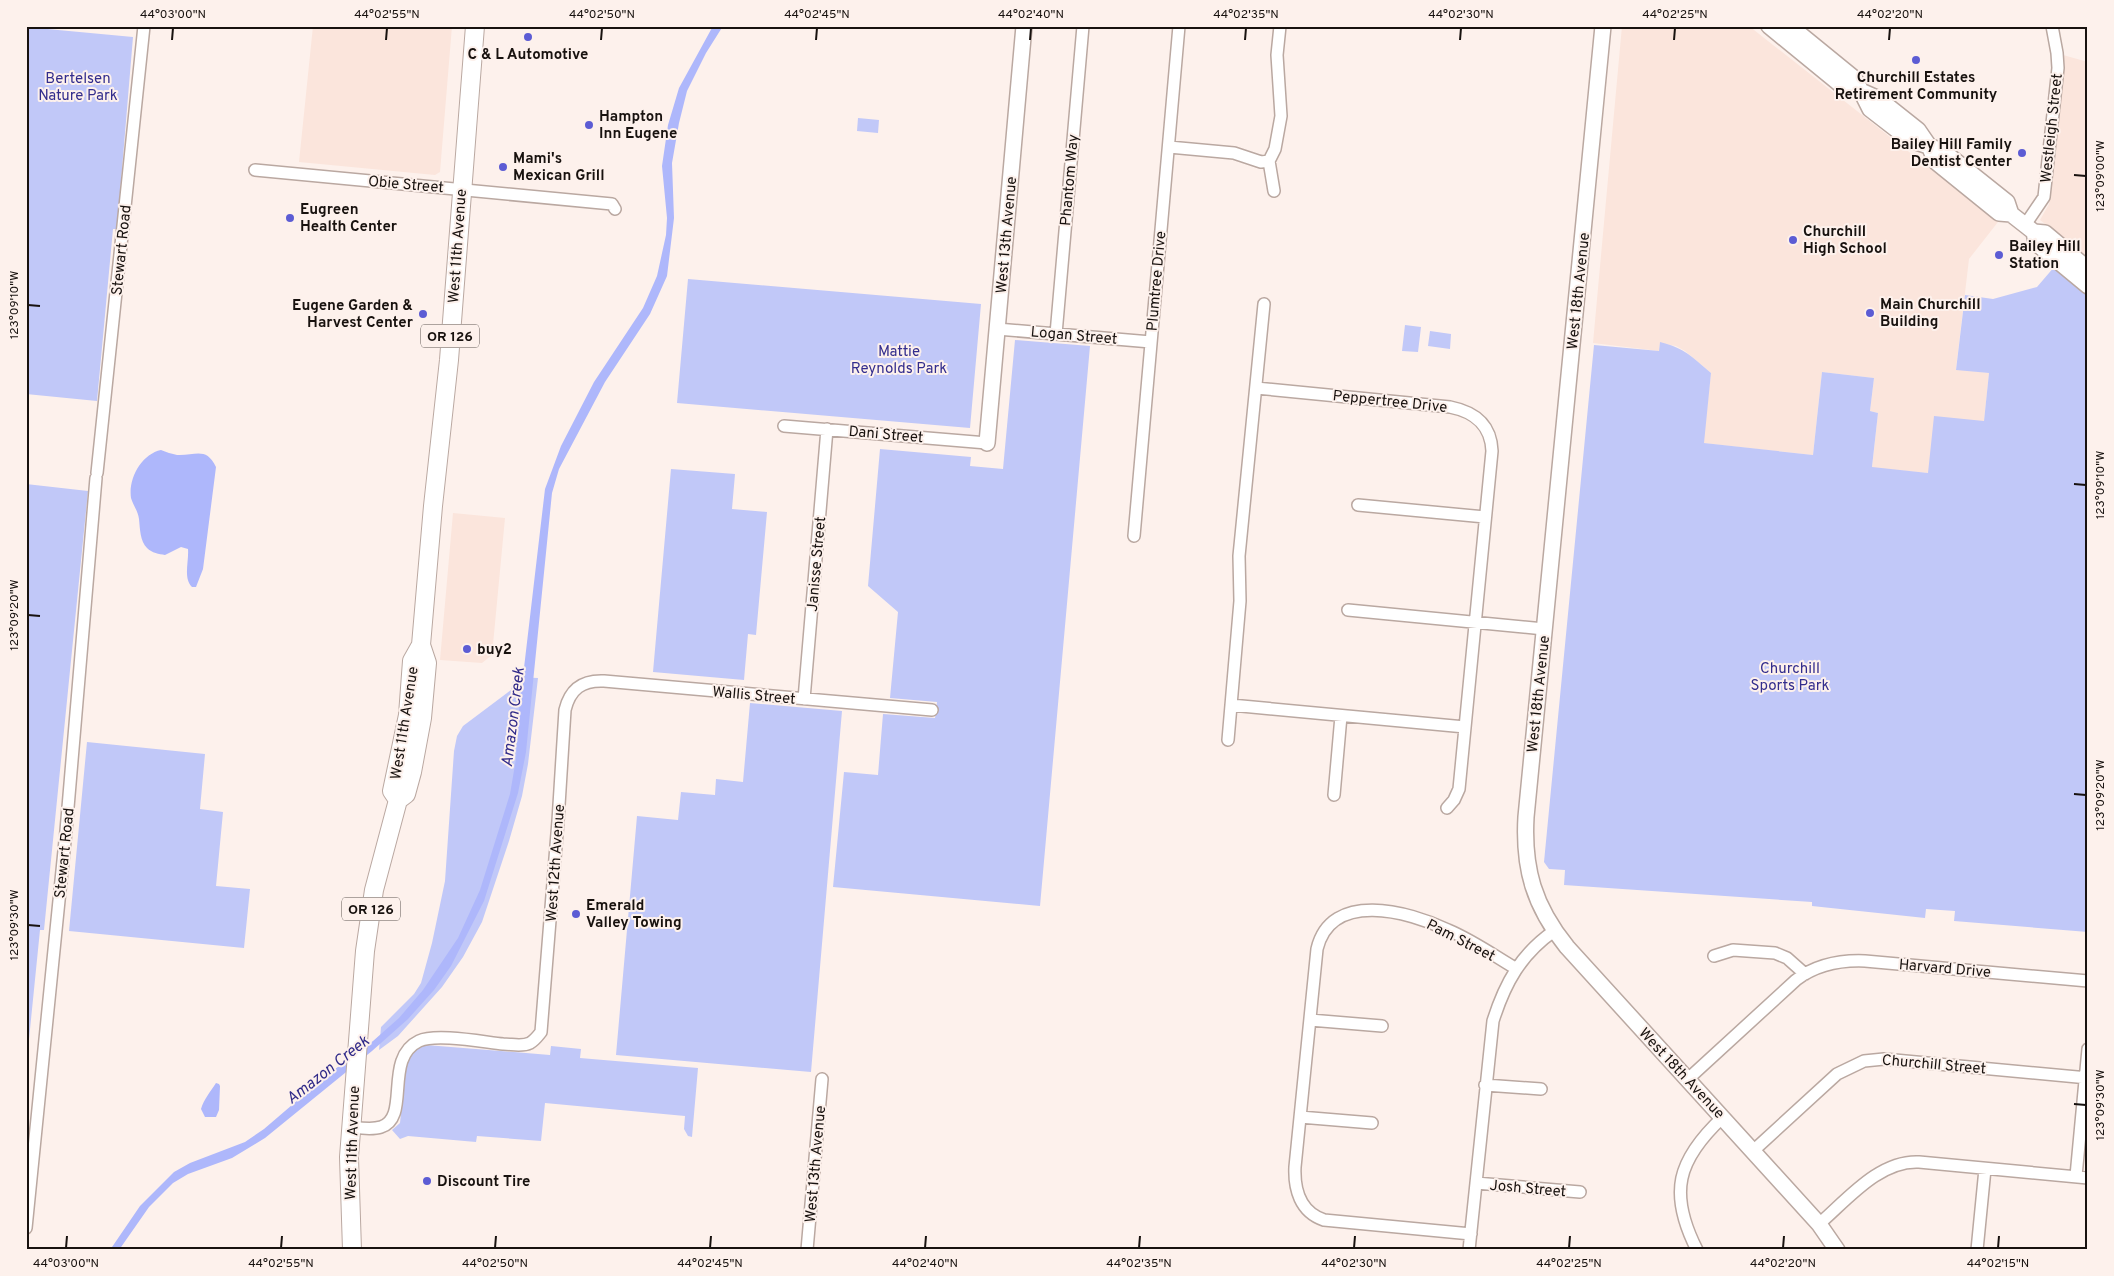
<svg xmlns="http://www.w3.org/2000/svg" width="2114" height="1276" font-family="Overpass,sans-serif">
<rect width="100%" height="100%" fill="#fdf1ec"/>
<!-- built -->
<path fill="#fbe5dc" d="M313,26h139l-12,146 -5,3 -136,-13z
M1622,26h127l249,196 -29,37 -13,110 33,4 -5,48 -56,52 -56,-5 6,-55 -8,-2 4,-33 -52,-6 -9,83 -110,-12 8,-70 -26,-22 -9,-5 -16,-3 -1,8 -66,-8z
M2063,55l25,7v195l-48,-37 9,-16z
M453,513l52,5 -13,137 -10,8 -42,-3z"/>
<!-- green -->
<path fill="#c1c8f8" d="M26,27l107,10 -16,192h-4l-16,172 -71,-7z
M858,118l21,2 -1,13 -21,-2z
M2055,266l33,28v638l-134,-11 1,-10 -29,-2 -1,9 -113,-12v-4l-248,-17 1,-15 -16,-1 -5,-7 50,-517 65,6 1,-9c25,6 32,15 51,31l-7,70 109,12 9,-83 52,6 -4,33 8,2 -6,54 56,6 6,-57 50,5 5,-48 -33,-3 9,-75 28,4 44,-12z
M688,279l293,25 -11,124 -293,-25z
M1405,325l16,2 -3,25 -16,-1z
M1430,331l21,3 -1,15 -22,-3z
M1015,340l75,6 -50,560 -207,-19 11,-115 34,3 5,-61 52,4 2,-16 -47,-4 8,-86 -30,-26 12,-137 91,8 -1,9 33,3z
M671,469l64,5 -3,35 35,3 -11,123 -8,-1 -4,46 -91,-8z
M26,484l62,7 -44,439h-4l-14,139z
M514,677l24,1 -10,86 -6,32 -13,45 -27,81 -19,35 -21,30 -44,49 -19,14 2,-23 33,-33 7,-11 11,-40 13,-62 9,-130 3,-15 6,-10 48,-36z
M750,703l92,8 -31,361 -195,-17 21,-239 41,4 3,-28 34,3 1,-16 27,3z
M87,742l118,12 -5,55 23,3 -7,74 34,3 -6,59 -175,-17z
M426,1045l124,10 1,-9 30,3 -1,9 118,10 -6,69 -4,-1 -4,-7 1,-13 -140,-13 -4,38 -64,-5 -1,6 -68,-6 -8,3 -8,-9 8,-7 6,-60c4,-9 11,-16 20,-18z"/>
<!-- water -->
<path fill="#aeb7fb" d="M713,26h10l-17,27 -19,38 -8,32 -7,40 2,55 -7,58 -17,38 -45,68 -46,87 -7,24 -26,259 -8,41 -34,108 -33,65 -17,24 -26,29 -36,32 -107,87 -33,20 -44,16 -15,9 -24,24 -30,43h-9l30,-44 34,-34 16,-9 55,-21 19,-13 63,-54 46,-34 26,-23 24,-28 35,-52 22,-48 30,-96 6,-35 2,-40 27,-230 16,-43 33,-64 49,-74 14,-32 9,-41 1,-17 -5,-52 6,-41 11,-37z
M161,450c5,2 11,4 16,5 18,1 29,-9 39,12l-13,102 -7,18h-4c-9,-9 -3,-25 -4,-38l-7,-2 -16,8c-6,-1 -13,-2 -18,-7 -7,-7 -7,-19 -8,-29 -1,-8 -6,-14 -8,-21 -3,-20 11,-44 30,-48z
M216,1083l3,1 1,2 -1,24 -3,7h-11l-4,-8c3,-10 10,-18 15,-26z"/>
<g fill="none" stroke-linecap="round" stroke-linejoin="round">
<!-- street casing -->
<g stroke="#baa8a1" stroke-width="14">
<path id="street" d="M1169,147l65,6 27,9 8,-1
M255,170l357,34 3,5
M1274,191l-5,-30 6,-12 6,-33 -4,-61 3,-29
M2025,225l19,-28 14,-129 -1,-15 -5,-27
M997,329l154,13
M1056,334l27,-308
M1256,388l194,19c25,5 41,18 42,44l-33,338 -5,11 -7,8
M784,426l203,17
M97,473l47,-447
M1358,505l127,12
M1134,536l45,-510
M1348,610l196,19
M804,699l23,-270
M1231,705l234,22
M1228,740l12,-139 -1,-45 25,-252
M1334,795l7,-79
M1714,956l19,-6 42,3 12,5 18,16
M1310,1020l72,6
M1688,1079l108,-99c21,-16 44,-20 69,-19l223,20
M1485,1085l56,4
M1300,1117l72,6
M351,1127c9,1 21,3 30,0 30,-9 2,-69 38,-86 17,-8 64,1 84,3 9,0 19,3 27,-1 5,-3 7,-6 11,-11l17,-211 7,-111c5,-21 17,-30 39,-29l328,29
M1753,1151l84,-77 27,-13 20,-2 204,19
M2076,1176l12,-127
M1476,1183l104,9
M1819,1224c28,-24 60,-64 100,-62l169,16
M26,1228l40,-397 30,-353
M1471,1234l-147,-14c-24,-8 -30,-31 -29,-53l22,-218c14,-59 91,-38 131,-19 24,10 45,25 67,38
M807,1250l15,-171
M1469,1250l24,-229c12,-38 28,-67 61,-90
M1697,1250c-29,-57 -20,-90 26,-133
M1977,1250l8,-81"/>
</g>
<!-- secondary casing -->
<g stroke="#baa8a1" stroke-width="18">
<path id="secondary" d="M1603,26l-77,791c-3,52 8,89 41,130l252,277 18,26
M1769,26l77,63 15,2 18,8 39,31 11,16 7,16 63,51 12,1 23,18 11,1 43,36
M1790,26l65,53 15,30 40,31 33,11 64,51 4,12
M2034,232l2,11 52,43
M987,443l37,-417"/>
</g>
<!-- primary casing -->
<g stroke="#baa8a1" stroke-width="20">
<path id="primary" d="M398,800l-6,-9 16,-76 4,-54 9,-16
M352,1250l-3,-93 16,-206 9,-61 24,-90 8,-6 6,-22 10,-54 5,-55 -6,-18 12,-139 16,-146 26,-334"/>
</g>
<!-- street -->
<use href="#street" stroke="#fff" stroke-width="11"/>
<!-- secondary -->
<use href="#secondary" stroke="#fff" stroke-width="15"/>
<!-- primary -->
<use href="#primary" stroke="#fff" stroke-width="18"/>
</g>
<!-- ticks -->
<path fill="none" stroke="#18120f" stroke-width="2" d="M172,40l1,-12M386,40l1,-12M601,40l1,-12M816,40l1,-12M1030,40l1,-12M1245,40l1,-12M1460,40l1,-12M1674,40l1,-12M1889,40l1,-12M2074,175l12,1M28,305l12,1M2074,484l12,1M28,615l12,1M2074,794l12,1M28,925l12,1M2074,1104l12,1M66,1248l1,-12M281,1248l1,-12M495,1248l1,-12M710,1248l1,-12M925,1248l1,-12M1139,1248l1,-12M1354,1248l1,-12M1569,1248l1,-12M1783,1248l1,-12M1998,1248l1,-12"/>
<!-- markers -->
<g fill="#5c5cd4" stroke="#fdf1ec" stroke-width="2">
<circle cx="528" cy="37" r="5"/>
<circle cx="1916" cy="60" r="5"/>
<circle cx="589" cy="125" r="5"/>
<circle cx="2022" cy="153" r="5"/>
<circle cx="503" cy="167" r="5"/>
<circle cx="290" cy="218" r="5"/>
<circle cx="1793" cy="240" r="5"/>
<circle cx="1999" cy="255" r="5"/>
<circle cx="1870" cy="313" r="5"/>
<circle cx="423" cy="314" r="5"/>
<circle cx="467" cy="649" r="5"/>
<circle cx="576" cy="914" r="5"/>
<circle cx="427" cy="1181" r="5"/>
</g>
<g text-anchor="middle" stroke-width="4" stroke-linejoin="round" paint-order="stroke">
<!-- shield labels -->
<g fill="#fdf1ec" stroke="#5d5551" stroke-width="1">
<rect x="421" y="324.5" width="58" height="23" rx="4"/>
<rect x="342" y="897.5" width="58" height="23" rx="4"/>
</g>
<g font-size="14" font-weight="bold" fill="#18120f">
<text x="450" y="341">OR 126</text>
<text x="371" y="914">OR 126</text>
</g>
<!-- poi labels -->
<g font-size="15" font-weight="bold" fill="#18120f" stroke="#fdf1ec" text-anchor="start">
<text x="528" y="59" text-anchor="middle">C &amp; L Automotive</text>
<text x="1916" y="82" text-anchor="middle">Churchill Estates<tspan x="1916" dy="17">Retirement Community</tspan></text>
<text x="599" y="121">Hampton<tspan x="599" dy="17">Inn Eugene</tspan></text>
<text x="2012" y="149" text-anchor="end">Bailey Hill Family<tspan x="2012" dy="17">Dentist Center</tspan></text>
<text x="513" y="163">Mami's<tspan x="513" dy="17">Mexican Grill</tspan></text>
<text x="300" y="214">Eugreen<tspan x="300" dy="17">Health Center</tspan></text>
<text x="1803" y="236">Churchill<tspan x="1803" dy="17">High School</tspan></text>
<text x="2009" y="251">Bailey Hill<tspan x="2009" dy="17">Station</tspan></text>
<text x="1880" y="309">Main Churchill<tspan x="1880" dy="17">Building</tspan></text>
<text x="413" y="310" text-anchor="end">Eugene Garden &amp;<tspan x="413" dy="17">Harvest Center</tspan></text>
<text x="477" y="654">buy2</text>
<text x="586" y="910">Emerald<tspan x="586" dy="17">Valley Towing</tspan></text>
<text x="437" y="1186">Discount Tire</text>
</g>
<!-- park labels -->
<g font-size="15" fill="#332d8d" stroke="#fdf1ec">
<text x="78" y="83">Bertelsen<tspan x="78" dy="17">Nature Park</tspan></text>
<text x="899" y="356">Mattie<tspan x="899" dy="17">Reynolds Park</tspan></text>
<text x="1790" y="673">Churchill<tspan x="1790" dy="17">Sports Park</tspan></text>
</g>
<!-- street labels -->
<g font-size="15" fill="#18120f" stroke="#fdf1ec">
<text transform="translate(2051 128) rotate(-84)" y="5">Westleigh Street</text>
<text transform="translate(1069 180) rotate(-85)" y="5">Phantom Way</text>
<text transform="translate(406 184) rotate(5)" y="5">Obie Street</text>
<text transform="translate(1006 235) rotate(-85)" y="5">West 13th Avenue</text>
<text transform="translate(457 246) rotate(-86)" y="5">West 11th Avenue</text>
<text transform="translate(121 250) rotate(-84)" y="5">Stewart Road</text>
<text transform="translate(1156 281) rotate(-85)" y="5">Plumtree Drive</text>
<text transform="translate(1578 291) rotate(-84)" y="5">West 18th Avenue</text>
<text transform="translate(1074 335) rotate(5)" y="5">Logan Street</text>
<text transform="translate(1390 401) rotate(6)" y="5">Peppertree Drive</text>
<text transform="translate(886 434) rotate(5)" y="5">Dani Street</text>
<text transform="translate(816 564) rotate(-85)" y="5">Janisse Street</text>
<text transform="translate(1538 694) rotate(-84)" y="5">West 18th Avenue</text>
<text transform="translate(754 695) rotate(5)" y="5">Wallis Street</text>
<text transform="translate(404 723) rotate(-81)" y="5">West 11th Avenue</text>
<text transform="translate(64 853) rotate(-84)" y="5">Stewart Road</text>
<text transform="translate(555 863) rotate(-86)" y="5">West 12th Avenue</text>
<text transform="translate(1461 940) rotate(27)" y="5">Pam Street</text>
<text transform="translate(1945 968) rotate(5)" y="5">Harvard Drive</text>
<text transform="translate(1934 1064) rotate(5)" y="5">Churchill Street</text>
<text transform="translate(1682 1073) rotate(47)" y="5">West 18th Avenue</text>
<text transform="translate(352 1143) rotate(-88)" y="5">West 11th Avenue</text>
<text transform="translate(815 1164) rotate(-85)" y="5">West 13th Avenue</text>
<text transform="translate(1528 1188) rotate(5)" y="5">Josh Street</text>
</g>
<!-- water labels -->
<g font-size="16" font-style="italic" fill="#302a89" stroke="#fdf1ec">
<text transform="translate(512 717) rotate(-83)" y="6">Amazon Creek</text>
<text transform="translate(327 1069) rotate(-38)" y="6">Amazon Creek</text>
</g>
</g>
<!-- border -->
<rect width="2114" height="1276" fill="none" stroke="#fdf1ec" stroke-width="55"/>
<rect x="28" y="28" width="2058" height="1220" fill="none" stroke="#18120f" stroke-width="2"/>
<g font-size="12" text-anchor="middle" fill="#18120f">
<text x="173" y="18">44°03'00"N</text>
<text x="387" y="18">44°02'55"N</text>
<text x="602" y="18">44°02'50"N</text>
<text x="817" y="18">44°02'45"N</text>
<text x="1031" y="18">44°02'40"N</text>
<text x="1246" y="18">44°02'35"N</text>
<text x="1461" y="18">44°02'30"N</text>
<text x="1675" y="18">44°02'25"N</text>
<text x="1890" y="18">44°02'20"N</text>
<text transform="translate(2100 176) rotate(-90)" y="4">123°09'00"W</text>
<text transform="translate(14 305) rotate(-90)" y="4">123°09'10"W</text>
<text transform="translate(2100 485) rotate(-90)" y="4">123°09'10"W</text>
<text transform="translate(14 615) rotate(-90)" y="4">123°09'20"W</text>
<text transform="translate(2100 795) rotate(-90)" y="4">123°09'20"W</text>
<text transform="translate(14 925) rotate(-90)" y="4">123°09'30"W</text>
<text transform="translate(2100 1105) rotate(-90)" y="4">123°09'30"W</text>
<text x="66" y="1267">44°03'00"N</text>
<text x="281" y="1267">44°02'55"N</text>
<text x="495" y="1267">44°02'50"N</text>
<text x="710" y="1267">44°02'45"N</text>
<text x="925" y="1267">44°02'40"N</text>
<text x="1139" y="1267">44°02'35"N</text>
<text x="1354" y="1267">44°02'30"N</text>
<text x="1569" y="1267">44°02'25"N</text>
<text x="1783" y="1267">44°02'20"N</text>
<text x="1998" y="1267">44°02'15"N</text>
</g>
</svg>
